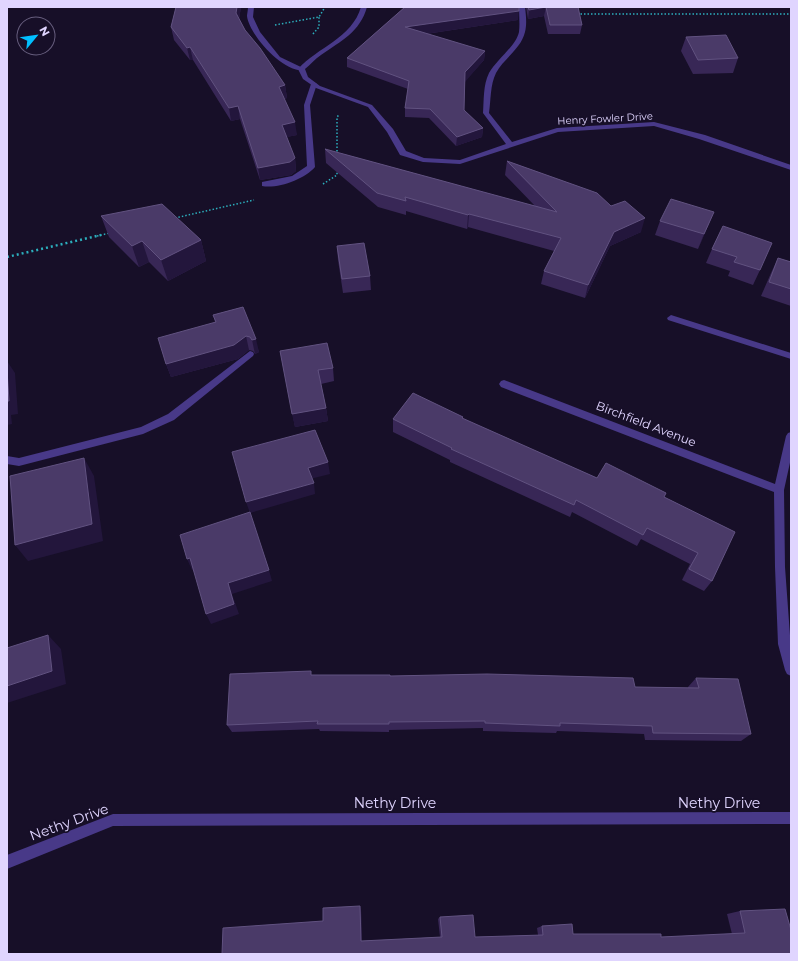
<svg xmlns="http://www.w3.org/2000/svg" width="798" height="961" font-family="Montserrat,sans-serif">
<rect width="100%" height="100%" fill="#170f28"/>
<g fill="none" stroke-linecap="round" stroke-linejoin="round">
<!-- path-far1 -->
<path stroke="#2cafbd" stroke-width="1.5" stroke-dasharray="1.5 2" stroke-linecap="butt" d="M577,14h214
M275,25l44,-8 6,-10
M313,34l6,-7v-10
M337,155v-38l2,-2
M323,184l14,-9v-5
M175,218l79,-18
M97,236l13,-3"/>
<!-- path -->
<path stroke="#2cafbd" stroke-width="2.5" stroke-dasharray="2 3" stroke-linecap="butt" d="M7,257l94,-22"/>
<!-- service -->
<path fill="#483988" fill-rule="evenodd" d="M248,7h6l-1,10 7,15 20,25 23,11v2c-19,3 -54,-35 -56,-54 0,-2 1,-6 1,-9z
M314,82l3,2 -7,21 5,62c-10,12 -37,22 -53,19v-4l30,-6 15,-10 -3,-61 7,-21z
M250,351l3,1 1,2 -1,2 -79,64 -31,14 -124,32 -12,-2v-8l12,2 122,-31 27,-13z"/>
<!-- minor -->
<path fill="#483988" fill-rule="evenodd" d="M361,7h6c-7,25 -26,34 -46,48 -6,4 -11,10 -16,14l3,8 12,9 52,19 21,24 13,22 18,7 36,2 46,-16 -23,-31c1,-13 0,-28 6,-40 8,-14 27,-27 30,-41 1,-8 0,-17 0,-25h6c1,8 2,17 0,25 -4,17 -21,26 -29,41 -6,12 -5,27 -7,40l23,29 45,-14 97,-6 51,13 86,30v5l-92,-31 -45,-13 -96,6 -98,32 -37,-2 -23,-7 -13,-23 -19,-25 -52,-19 -13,-9 -5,-10c20,-22 54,-31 63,-62z
M671,315l120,38v6l-123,-39 -1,-2z
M504,380l271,104 11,-48 2,-3 3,-1v26l-7,32 1,77 6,82v27l-4,-2 -2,-4 -7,-26 -3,-77 -1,-75 -273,-105 -2,-3 2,-3z
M791,812v12l-678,2 -106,43v-14l106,-41z"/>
</g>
<!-- wall -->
<path fill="#382756" d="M176,7h65l-2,12 6,11 40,55 2,13 -3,1 13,36 -11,2 9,21 1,13 -5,4 -31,5 -20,-61 -9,2 -38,-61h-3l-16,-20 -3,-13z
M405,7l113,13 -92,14 59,17 -1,9 -19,21 -1,29 19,18 -1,9 -26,9 -27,-28 -24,-1v-9l3,-19 -61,-22v-9z
M526,7h52l4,18 -2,9h-32l-4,-18 -16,3z
M686,37l52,21 -5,15 -40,1 -12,-23z
M325,149l210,57 -30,-31 2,-14 134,71 -31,14 -25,52 -44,-14 3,-13 10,-20 -86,-24 -1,2 -61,-18v4l-28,-8 -52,-44z
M714,212l-16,37 -43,-14 5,-14z
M101,216l100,24 5,21 -38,20 -19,-19 -10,5 -30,-30z
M723,226l37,44 -7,15 -25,-9 2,-5 -24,-8 6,-14z
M337,246l33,30 1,14 -28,3 -5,-33z
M778,258l13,4v44l-30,-10 10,-23z
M243,307l16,45 -4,2 -2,-3 -4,-1 -11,9 -67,18 -5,-13 49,-42 -2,-7z
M280,351l53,17 1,13 -13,3 5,24 2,13 -33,6z
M463,417l-1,2 135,59 67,19 71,35 -23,49 -8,10 -22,-11 8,-16 -49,-25 -4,7 -65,-34 -2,5 -120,-55v-2l-57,-28v-13z
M312,675l78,1 245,11 53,1v-1l8,-9 55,56 -10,7 -96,-1 -1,-6 -87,-3 -1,2 -73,-2v-3l-94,2v2l-69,-1 -1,-2 -87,3 -5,-7z
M361,909l1,32 78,-4 -2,-18 2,-2 35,20 63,-2 -1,-7 5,-2 31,8 88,3 71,-3 -5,-20 13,-3 51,43h-569z"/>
<!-- shaded-wall -->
<path fill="#23163c" d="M237,7h4l-3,19 -2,-13z
M546,7l-2,9 -16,3 1,-9z
M519,11l-1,9 -113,17v-10z
M190,47l3,13h-3l-3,-12z
M485,51l-1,9 -19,22v-10z
M285,85l2,13 -6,2 -2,-13z
M238,106l2,13 -9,2 -2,-13z
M295,122l2,13 -14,3 -1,-13z
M483,128l-1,9 -26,9 1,-9z
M295,158l1,13 -5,4 -31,5 -2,-12z
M714,212l-6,14 -10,23 6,-15z
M469,214l-1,13 -1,2 1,-14z
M645,218l-4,14 -31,14 -25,52 3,-13 26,-53z
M201,240l5,21 -38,20 -7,-21z
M142,241l7,21 -10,5 -7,-21z
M246,336l3,14 -11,9 -67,18 -5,-13z
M256,339l3,13 -4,2 -3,-14z
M7,361l8,12 3,41 -7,1 1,9 -5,1z
M326,408l2,13 -33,6 -3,-13z
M84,458l10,18 9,65 -75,20 -13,-16z
M328,462l2,12 -20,5 -2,-11z
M314,483l1,11 -65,19 -4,-11z
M190,558l6,11 -4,1 -5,-11z
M269,570l3,11 -40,13 7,20 -28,10 -5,-10 22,-31z
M48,635l13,14 5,35 -59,19v-17z
M360,906l1,3 1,34 -1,-2z"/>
<!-- building -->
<path fill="#4a3a68" stroke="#615280" d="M176,7h61l-1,6 9,17 15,18 25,37 -6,2 16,35 -13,3 13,33 -5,4 -32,6 -20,-62 -9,2 -39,-61 -3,1 -16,-21z
M405,7h114v4l-114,16 80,24 -20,21 -1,38 19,18 -26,9 -27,-28 -25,-1 4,-27 -62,-23z
M528,7h50l4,18h-32l-4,-18 -17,3z
M726,35l12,23 -40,2 -12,-23z
M325,149l232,63 -50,-51 90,32 14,13 14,-5 20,17 -31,14 -26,53 -44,-14 17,-33 -92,-24 -1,1 -63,-18 1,4 -29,-8z
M671,199l43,13 -10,22 -44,-13z
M162,204l39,36 -40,20 -19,-19 -10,5 -31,-30z
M723,226l49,17 -12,27 -26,-8 3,-5 -25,-8z
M364,243l6,33 -28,3 -5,-33z
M778,258l13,4v27l-22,-7z
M243,307l13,32 -4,1 -2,-3 -4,-1 -12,9 -68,19 -8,-26 58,-16 -3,-7z
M327,343l6,25 -15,2 8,38 -34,6 -12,-63z
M7,370l2,31h-2z
M413,393l50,24 -1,1 135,60 9,-15 60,30 -2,4 71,35 -23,49 -23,-12 9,-16 -51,-25 -4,7 -67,-35 -2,5 -123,-56 1,-1 -59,-29z
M315,430l13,32 -20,6 6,15 -68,19 -14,-50z
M84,458l8,66 -77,21 -5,-69z
M250,512l19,58 -41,13 6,21 -28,10 -16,-56 -3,1 -7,-24z
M48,635l4,36 -45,15v-38z
M311,671v4h79v1l97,-2 146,4 2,9 64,1 -3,-10 42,1 13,55 -98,-1 -1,-7 -92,-3v3l-75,-3v-2l-96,1v2h-72l1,-3 -91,4 3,-51z
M360,906l1,35 81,-4 -2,-20 33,-2 2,22 68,-2 -1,-9 30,-2 1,10h88v3l84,-4 -5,-22 45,-2 6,21v24h-569l1,-26 100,-7v-13z"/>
<g text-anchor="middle" stroke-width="3.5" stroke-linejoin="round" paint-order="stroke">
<!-- far-street labels -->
<g font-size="10" fill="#e0d5ff" stroke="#170f28">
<text transform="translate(605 118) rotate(-3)" y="4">Henry Fowler Drive</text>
</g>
<!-- street labels -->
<g font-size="12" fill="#e0d5ff" stroke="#170f28">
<text transform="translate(646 424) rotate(21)" y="4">Birchfield Avenue</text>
</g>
<!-- near-street labels -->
<g font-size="14" fill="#e0d5ff" stroke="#170f28">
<text x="395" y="808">Nethy Drive</text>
<text x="719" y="808">Nethy Drive</text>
<text transform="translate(69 822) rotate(-20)" y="5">Nethy Drive</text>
</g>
</g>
<!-- border -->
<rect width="798" height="961" fill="none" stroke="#e0d5ff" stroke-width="16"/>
<!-- north arrow -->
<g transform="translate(36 36) rotate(61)"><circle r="19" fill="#170f28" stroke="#675e7e"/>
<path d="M0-3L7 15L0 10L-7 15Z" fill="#01bfff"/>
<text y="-6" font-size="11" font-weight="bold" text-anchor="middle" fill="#e0d5ff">N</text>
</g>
</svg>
